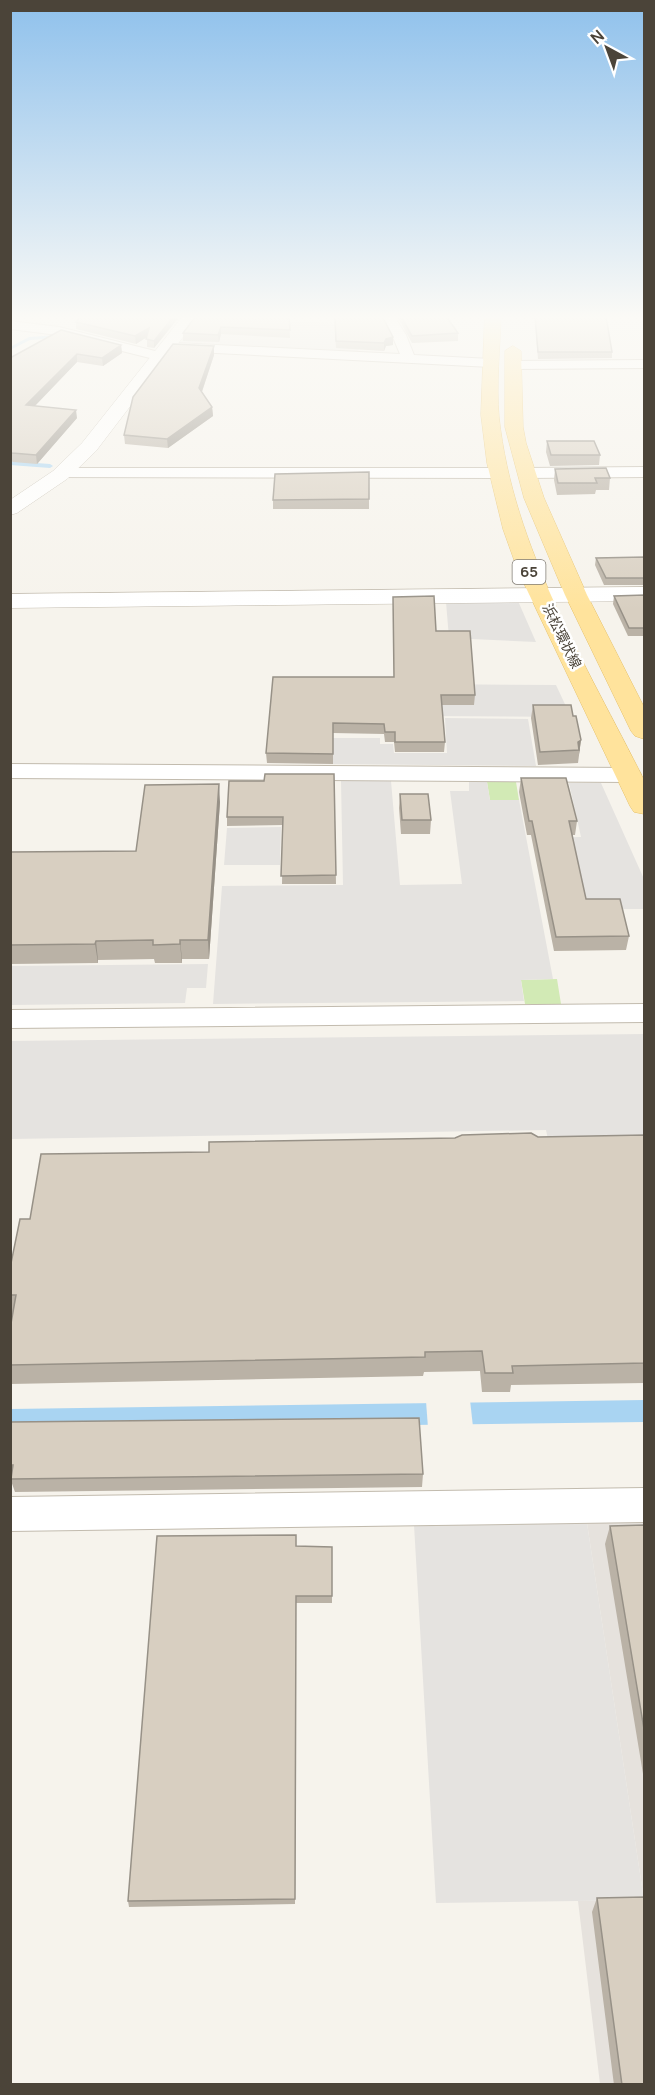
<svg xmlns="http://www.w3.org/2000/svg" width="655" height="2095" font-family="Manrope,'Noto Sans JP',sans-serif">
<rect width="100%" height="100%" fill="#f6f3ec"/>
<!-- industrial -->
<path fill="#e6e2dd" d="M200,317l169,8 -12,28 -178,-10z
M644,1522v562h-44l-22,-183 66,-1 -57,-377z"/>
<!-- green -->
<path fill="#d2eab5" d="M487,782h29l3,18h-29z
M557,979l4,25h-36l-4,-24z"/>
<!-- parking -->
<path fill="#e5e3e0" d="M518,601l18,41 -87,-4 -3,-36z
M418,684l138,1 15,32 -151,-1z
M445,718l83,1 8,47 -205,-2v-26h49v6h13l1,9h53z
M341,781h50l9,104 62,-1 -12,-93h19v-9h18l3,18h29l34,179 -32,1 3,21 -311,3 9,-118 121,-1z
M569,783h32l43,96v30h-58l-54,-71 49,-1z
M281,827l-1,38h-56l3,-37z
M208,964l-2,24h-19l-2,15 -174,2v-39z
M644,1034v118l-93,2 -5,-24 -535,9 -1,-98z
M587,1523l57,377 -208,3 -22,-378z"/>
<!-- water -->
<path fill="#a9d4f2" d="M644,1400v22l-633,8 -1,-21z"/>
<!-- pier -->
<path fill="#f6f3ec" d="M470,1400l3,27 -45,1 -2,-27z"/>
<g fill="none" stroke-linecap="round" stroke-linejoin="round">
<!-- stream -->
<path fill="#a9d4f2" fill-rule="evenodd" d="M58,335l2,3 -30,2 -20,10v-3l19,-10z
M10,461l40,3 3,2 -3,2 -40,-3z"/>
<!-- minor casing -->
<g stroke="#c2bbae" stroke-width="2">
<path id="minor" d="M381,316h13l12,19 8,20 77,4 7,4 -7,4 -315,-16 -7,-4 7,-4 224,11 -8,-19z
M10,321l49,6 104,26 2,3 -7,4 -100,-25 -48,-6z
M644,360v8l-131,1 -7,-4 7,-4z
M644,467v10l-117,1 -8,-5 8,-5z
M62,468h437l8,5 -8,5 -443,-1 -2,-4z
M10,764l620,4 8,2 3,5 -3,5 -8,2 -620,-4z
M644,1004v18l-634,6v-18z
M644,1488v34l-634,9v-34z"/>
</g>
<!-- tertiary casing -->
<g stroke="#c2bbae" stroke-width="1">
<path id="tertiary" d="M183,316h16l-103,135 -29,28 -50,34 -7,2v-15l43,-29 29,-28z
M644,587v14l-634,7v-14z"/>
</g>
<!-- primary casing -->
<g stroke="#e6c16a" stroke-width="1">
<path id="primary" d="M485,316h16c-1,33 -5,68 -2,101 14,131 87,247 145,363v34l-10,-2 -4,-6 -112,-235 -15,-42 -16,-66 -6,-48z
M513,346l8,5 2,76 3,16 18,55 43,97 57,112v32l-9,-3 -4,-5 -66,-136 -41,-97 -19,-71v-76z"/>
</g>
<!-- minor -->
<use href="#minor" fill="#fff" fill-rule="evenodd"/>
<!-- tertiary -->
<use href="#tertiary" fill="#fff" fill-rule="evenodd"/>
<!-- primary -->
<use href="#primary" fill="#ffe39c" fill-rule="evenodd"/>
</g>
<!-- wall -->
<path fill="#bab2a6" d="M81,316h99l-26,32 -7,-1v-10l-11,7 -60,-15v-7z
M289,316l1,22 -69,-4 -2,8 -36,-1v-8z
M334,316l59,29 -7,1 -2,5 -48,-3z
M397,316h49l12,17v8l-46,2z
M535,316l77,36v6l-74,1 -3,-37z
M121,345l1,8 -19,13 -26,-4 -42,44 42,12 -40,46 -24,-2 -3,-2v-102z
M214,346v9l-12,37 10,15 1,9 -45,32 -43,-4 -1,-9z
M547,441l53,14 -1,10 -49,1 -4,-14z
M555,469l55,9 -1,12h-13l-1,4 -38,1 -3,-15z
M369,472v37h-96v-9z
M645,557v28h-41l-9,-20 1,-7z
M645,595v41h-17l-15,-32 1,-8z
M436,631l39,64 -1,10h-33l4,37 -1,10h-49l-1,-10h-9l-1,-8 -51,-1v31l-66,-1 -1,-10 128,-76z
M533,705l40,11 8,24 -3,23 -40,2 -7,-47z
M334,774l2,110h-54l1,-59 -56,1v-9l37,-36z
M521,778l56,43 -2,14h-3l14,64 43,37 -3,14 -72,1 -23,-116h-4l-8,-43z
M400,794l31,26 -1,14h-29l-2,-26z
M220,802l-11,157h-27v4h-27l-1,-4 -56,1v3l-88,1v-112l126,-1z
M645,1135v248l-134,2 -1,7h-28l-2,-21 -56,1 -1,4 -413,8v-55l3,-14h-3v-47l20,-49 179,-67 329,-15z
M10,1422l413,52 -1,13 -407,5 -5,-14z
M645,1525v261l-40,-242 5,-18z
M296,1546l36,1v56h-36l-1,301 -166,3 -1,-6z
M597,1898l48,187h-31l-22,-173z"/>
<!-- shaded-wall -->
<path fill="#979187" d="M174,316h6l-26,32v-7z
M221,327v7l-2,8 -1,-7z
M149,328l1,7 -14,9 -1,-8z
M393,337v8l-7,1 -2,5v-8l2,-4z
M121,345l1,8 -19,13 -1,-8z
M214,346v9l-14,42 -1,-9z
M77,354v8l-50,52 -1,-9z
M212,407l1,9 -45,32 -1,-9z
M76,410l1,8 -40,46 -1,-9z
M581,740l-2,14v-4l-1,-8z
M219,784l1,18 -11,157 -1,-19z
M180,940l2,19v4l-2,-19z
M96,941l2,19v3l-3,-19z"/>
<!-- building -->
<path fill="#d8cfc1" stroke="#979187" stroke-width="1.5" d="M81,316h93l-20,25 -8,-2 3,-11 -14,8 -59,-14z
M196,316h93l1,14 -69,-3 -3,8 -35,-2z
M335,316h47l11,21 -7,2 -2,4 -48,-2z
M401,316h45l12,17 -46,3z
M535,316h71l6,36h-74z
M61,330l60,15 -19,13 -25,-4 -51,51 50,5 -40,45 -24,-2 -2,-1v-94z
M173,344l41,2 -15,42 13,19 -45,32 -43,-4 9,-38z
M547,441h47l6,14h-49z
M606,468l4,10h-15l2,5h-39l-3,-14z
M369,472v27l-96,1 2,-26z
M645,557v21h-39l-10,-20z
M645,595v33h-16l-15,-32z
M434,596l2,35h34l5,64h-34l4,47h-50v-10h-10l-1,-8 -51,-1v31l-67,-1 7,-76h121l-1,-80z
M533,705h38l2,11h3l5,24 -3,2 1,8 -39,2z
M265,774h69l2,101 -55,1 2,-59h-56l2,-36h35z
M521,778h45l11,43h-8l17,78h34l9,37 -73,1 -24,-116h-3z
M219,784l-11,156h-28v4l-27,1v-5l-57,1 -1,3 -85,1v-93l126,-1 9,-66z
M400,794h28l3,26h-29z
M531,1133l7,4 107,-2v228l-133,3 1,7h-28l-3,-22 -57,1v5l-415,8v-36l6,-34h-6v-27l10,-49h10l11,-65 168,-2v-10l246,-4 7,-3z
M419,1418l4,56 -412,5 2,-14h-3v-43z
M645,1525v210l-35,-209z
M296,1535v11l36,1v49h-36l-1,303 -167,2 29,-365z
M645,1897v188h-23l-25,-187z"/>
<!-- sky -->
<linearGradient id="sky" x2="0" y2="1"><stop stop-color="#8fc1ec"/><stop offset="0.52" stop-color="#fbfaf6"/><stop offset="1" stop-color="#fbfaf6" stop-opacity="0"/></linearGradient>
<rect width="655" height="610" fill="url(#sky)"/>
<g text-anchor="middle" stroke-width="5" stroke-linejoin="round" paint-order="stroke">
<!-- far-street labels -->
<g font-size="14" fill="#4b4439" stroke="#fff">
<text transform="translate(562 636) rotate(64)" y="5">浜松環状線</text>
</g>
<!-- shield labels -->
<rect fill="#fff" stroke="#817c74" stroke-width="1.5" x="512.5" y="560" width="33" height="24" rx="4.5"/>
<g font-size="15" font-weight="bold" fill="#4b4439">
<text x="529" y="577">65</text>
</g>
</g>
<!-- border -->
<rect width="655" height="2095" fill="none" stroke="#4b4439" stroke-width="24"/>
<!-- north arrow -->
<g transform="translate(607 48) rotate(319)" stroke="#ffffff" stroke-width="4.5" paint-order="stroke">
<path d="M0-4.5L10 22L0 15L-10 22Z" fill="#4b4439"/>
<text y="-9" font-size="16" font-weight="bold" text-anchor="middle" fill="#4b4439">N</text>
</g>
</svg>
